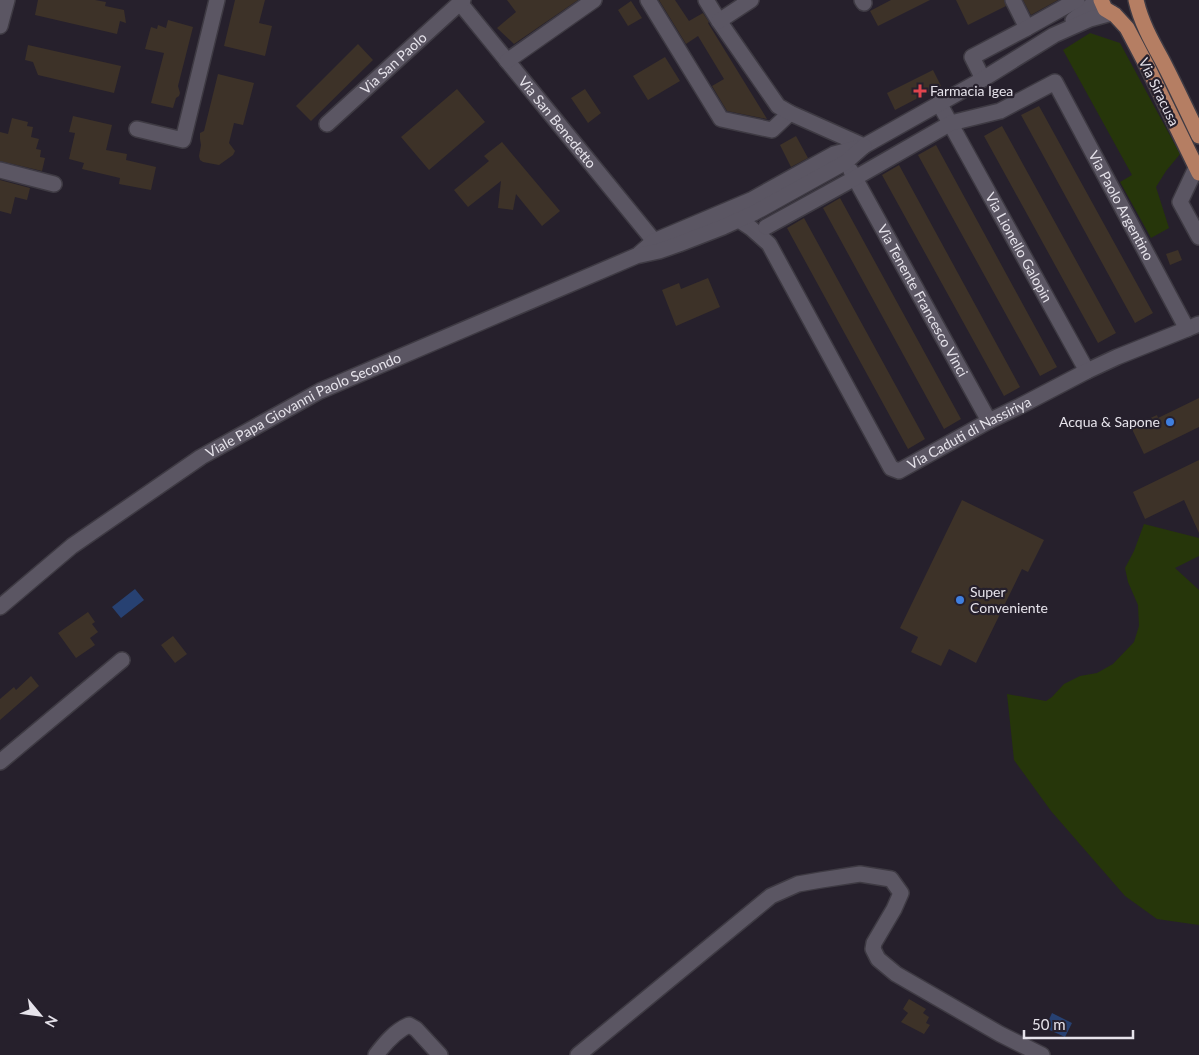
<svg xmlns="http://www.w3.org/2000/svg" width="1199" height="1055" font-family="Lato,sans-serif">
<rect width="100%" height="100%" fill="#26202c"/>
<!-- green -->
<path fill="#26360a" d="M1090,33l30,10 60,111 -14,17 -10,16 13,41 -18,10 -31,-56 12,-7 -69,-125z
M1144,524l55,14v18l-24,12 24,22v335l-42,-6 -32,-23 -74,-85 -37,-51 -7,-66 39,7 6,-4 12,-13 16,-8 17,-3 16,-9 21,-22 5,-16 -1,-21 -10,-23 -3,-14 9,-17z"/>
<!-- water -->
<path fill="#274172" d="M135,589l9,11 -23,18 -9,-11z
M1052,1013l20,10 -7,14 -20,-9z"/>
<!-- building -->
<path fill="#3d3228" d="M38,0h57l11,2 -1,4 19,4 2,13 -6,-2 -3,13 -82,-19z
M235,0h30l-6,23 13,3 -7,30 -41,-10z
M507,0h71l-64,44 -17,-16 19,-16z
M659,0h16l14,21 14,-8 6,9 -1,1 59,96 -40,-8 -15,-25 12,-7 -26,-43 -12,8z
M891,0h39l-52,26 -8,-15z
M956,0h48l2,6 -38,19z
M1023,0h35l-27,15z
M631,1l11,17 -14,8 -10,-16z
M168,20l25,7 -15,59 2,7 -1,3 -3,2 -3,10 -22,-5 13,-50 -19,-4 6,-22 6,2 1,-4 8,3z
M358,44l15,16 -62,61 -15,-15z
M28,45l93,21 -7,27 -76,-18 -5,-13 -8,-2z
M665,57l15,24 -32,19 -15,-24z
M933,70l8,16 -46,24 -8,-17z
M218,74l36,9 -11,42 -9,-2 -5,20 6,8 -2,4 -14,10 -16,-3 -3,-2 -1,-4 2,-11 -1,-6v-6l4,-2z
M457,89l28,33 -56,48 -28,-33z
M585,89l16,24 -13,10 -17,-25z
M1039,106l114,207 -18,10 -114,-208z
M73,116l39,9 -6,25 21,4 -1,6 30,7 -5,23 -32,-6 1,-6 -38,-9 2,-6 -15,-4 6,-26 -6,-1z
M12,118l16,4 -1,4 6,1 -2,10 8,2 -3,10 5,1 -1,7 5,1 -3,13 -42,-10v-29l8,2z
M1002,126l114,207 -18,10 -114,-207z
M796,136l12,22 -17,9 -11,-22z
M502,142l58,69 -18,15 -26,-32 -3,16 -15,-2 3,-27 -33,26 -14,-17 35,-29 -5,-5z
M936,145l121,222 -17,9 -122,-221z
M899,165l121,222 -16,9 -122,-221z
M0,180l30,8 -3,12 -12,-3 -4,17 -11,-3z
M840,198l121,221 -17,10 -121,-221z
M804,218l121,221 -17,10 -121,-221z
M1178,250l4,10 -12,5 -4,-11z
M708,278l12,29 -44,19 -14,-36 17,-7 2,6z
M1199,398v29l-55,27 -13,-27 26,-12 1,3z
M1199,460v73l-15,-33 -39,19 -12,-27z
M962,500l82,40 -16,32 -6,-3 -46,94 -27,-14 -8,17 -30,-14 7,-15 -18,-9z
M88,612l7,10 -3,2 6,8 -8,6 5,7 -19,13 -18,-25z
M173,636l14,18 -12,9 -14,-18z
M31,676l8,10 -39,34v-21l14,-12 2,3z
M909,999l17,10 -3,4 6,4 -3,6 4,2 -6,9 -23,-12 7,-9 -5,-4z"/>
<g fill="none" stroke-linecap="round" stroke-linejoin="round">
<!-- minor casing -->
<g stroke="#3e3a43" stroke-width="18">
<g id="minor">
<path d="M648,0l73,119 51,11 18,-17"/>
<path d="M706,0l13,21 59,85 12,7 74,33"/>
<path d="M862,0l2,3"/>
<path d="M1013,0l14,28"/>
<path id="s1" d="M460,3l190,233 8,13"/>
<path d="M1073,20l20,-16 3,-4"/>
<path d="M719,21l32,-21"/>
<path d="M0,26l7,-26"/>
<path d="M507,61l87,-61"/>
<path d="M983,79l-11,-22 55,-29 50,-28"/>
<path id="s2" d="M939,103l148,268"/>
<path id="s3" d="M327,124l136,-124"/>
<path d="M137,129l46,11 34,-140"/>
<path d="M1196,168l-16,34 19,35"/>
<path d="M0,170l54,14"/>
<path id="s4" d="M851,171l138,250"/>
<path id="s5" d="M739,220l12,8 18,16 122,224 8,3 90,-50 31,-15 67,-35 30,-14 70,-28 12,-5"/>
<path id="s6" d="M766,227l89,-49 96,-55 49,-12 55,-29 132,247"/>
<path d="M639,254l15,-13 97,-41 83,-46 30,-8 119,-67 71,-44 36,-16 22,-6"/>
<path id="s7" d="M0,607l72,-61 129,-89 119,-66 316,-135 23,-5 20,-7 44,-17 31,-14 92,-51 18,-16"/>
<path d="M0,762l122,-102"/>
<path d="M376,1055c9,-12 19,-24 33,-30l7,4 24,26"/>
<path d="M578,1055l193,-159 27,-12 23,-4 39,-6 31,5 10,14 -7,16 -20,34 -1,6 5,10 18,15 104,60 42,21"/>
</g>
</g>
<!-- major casing -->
<g stroke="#3e3a43" stroke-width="18">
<path id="major" d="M1101,0l4,9 10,6 12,13 21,40 51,105
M1136,0c5,22 15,40 26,60 13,25 25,51 37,76"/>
</g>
<!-- minor -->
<use href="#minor" stroke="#5b5663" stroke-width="15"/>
<!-- major -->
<use href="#major" stroke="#b57e63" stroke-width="15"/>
</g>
<!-- markers -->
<path fill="#e0444e" stroke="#26202c" stroke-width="2" d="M917.5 83.5h5v5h5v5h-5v5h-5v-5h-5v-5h5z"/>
<g fill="#3f7fe0" stroke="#26202c" stroke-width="2">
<circle cx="1170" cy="422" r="5"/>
<circle cx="960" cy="600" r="5"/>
</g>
<g text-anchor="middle" stroke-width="4.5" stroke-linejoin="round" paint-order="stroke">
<!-- street labels -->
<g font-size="14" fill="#e6e3eb" stroke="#26202c">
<text dy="5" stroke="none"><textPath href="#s3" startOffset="90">Via San Paolo</textPath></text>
<text transform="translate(1159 92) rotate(64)" y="5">Via Siracusa</text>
<text dy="5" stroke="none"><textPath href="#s1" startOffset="154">Via San Benedetto</textPath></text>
<text dy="5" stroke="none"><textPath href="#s6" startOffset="465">Via Paolo Argentino</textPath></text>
<text dy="5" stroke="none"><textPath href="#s2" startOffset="165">Via Lionello Galopin</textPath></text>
<text dy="5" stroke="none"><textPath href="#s4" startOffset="148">Via Tenente Francesco Vinci</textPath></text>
<text dy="5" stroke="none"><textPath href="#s7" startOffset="366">Viale Papa Giovanni Paolo Secondo</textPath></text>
<text dy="5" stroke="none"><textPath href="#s5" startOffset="382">Via Caduti di Nassiriya</textPath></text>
</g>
<!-- poi labels -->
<g font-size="14" fill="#e6e3eb" stroke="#26202c" text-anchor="start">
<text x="930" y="96">Farmacia Igea</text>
<text x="1160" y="427" text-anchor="end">Acqua &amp; Sapone</text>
<text x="970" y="597">Super<tspan x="970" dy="16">Conveniente</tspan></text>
</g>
</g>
<!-- north arrow -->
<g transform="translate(40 1015) rotate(119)" stroke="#26202c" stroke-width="4" paint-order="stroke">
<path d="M0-4L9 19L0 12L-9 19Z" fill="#e6e3eb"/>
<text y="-8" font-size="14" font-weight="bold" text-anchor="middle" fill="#e6e3eb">N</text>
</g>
<!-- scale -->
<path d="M1024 1030v8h109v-8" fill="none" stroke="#e6e3eb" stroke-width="2.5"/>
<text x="1032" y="1030" font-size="15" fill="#e6e3eb" stroke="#26202c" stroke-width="4" paint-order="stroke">50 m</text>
</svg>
